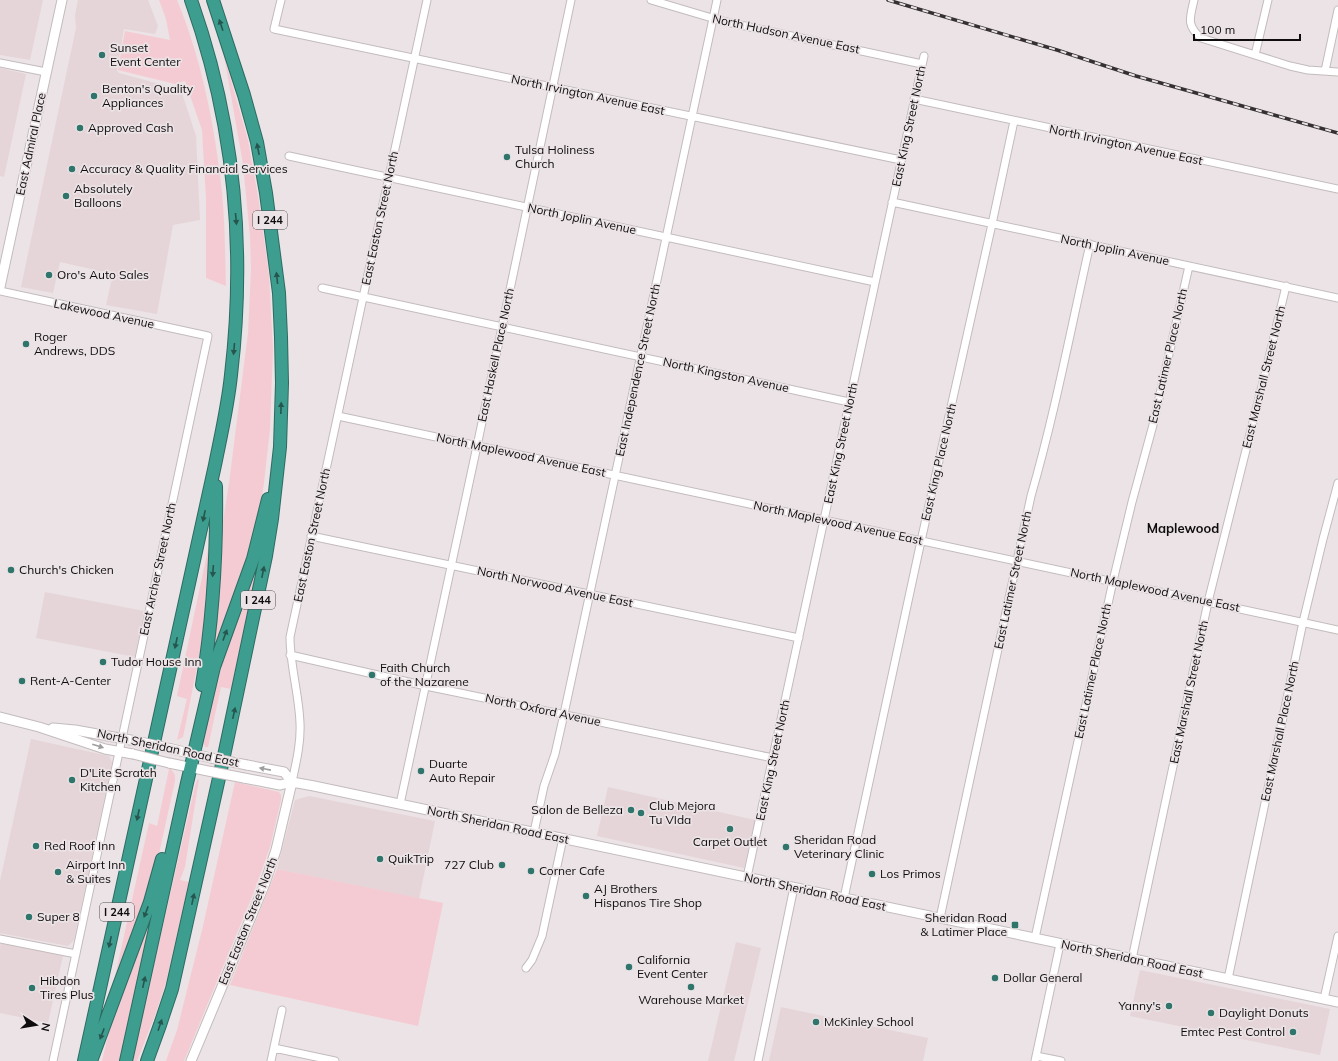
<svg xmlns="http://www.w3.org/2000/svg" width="1338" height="1061" font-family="Mulish,sans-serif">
<rect width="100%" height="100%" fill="#ebe3e5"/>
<!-- built -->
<path fill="#e6d5d8" d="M0,0h43l-13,60 -30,-5z
M78,0h70l10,26 -3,8 -31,-5 -7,42 2,2 62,17 15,46 4,84 -27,5 -16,89 -51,-9 7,-31 -53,-12 -7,31 -32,-6 55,-259 -1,-13z
M0,68l26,6 -22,103 -4,-1z
M45,592l99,19 -9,46 -99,-19z
M31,739l78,17 3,6 -38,178 -6,6 -68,-13v-52z
M608,787l147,33 -11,48 -147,-32z
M309,796l126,25 -16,78 -142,-30 18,-69z
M1,942l62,14 -15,67 -48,-10v-66z
M736,942l25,6 -27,113h-26z
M1140,970l190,39 -10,46 -190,-39z
M781,1007l147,31 -5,23h-154z"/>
<!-- green -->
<path fill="#f5cbd3" d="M159,0h18c25,60 38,127 45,192 3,31 3,63 4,94l-20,-8v-79l-4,-69 -17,-49 -10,3 -57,-14 7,-39 45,9 -4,-21z
M224,56l24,84 10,56 11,78 4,75 -3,80 -6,54 -7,43 -44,132 -2,-3 9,-115 9,-57 19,-150 3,-64 -1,-32 -7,-73z
M208,549h4l-10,93 -19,95 -6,3 10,-41 -10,-3z
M256,561l2,2 -27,126 -10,-2 -13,60h-3l-3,-8 12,-52z
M169,769h2l4,6v6l-20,91 -43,118 37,-167 8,3z
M199,779l-14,88 -5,13 9,2 -23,100 -10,31 -19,48h-8l8,-22 58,-253 2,-6z
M235,782l44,10 2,3v5l-11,47 -16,45 -70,169h-18l11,-31 26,-104z
M277,869l166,34 -25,123 -188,-41z
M155,904l-33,157h-20l12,-51z"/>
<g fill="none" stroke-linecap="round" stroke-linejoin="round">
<!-- street casing -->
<g stroke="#c3bbbc" stroke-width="9">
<path id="street" d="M281,0l-7,29 627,131
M651,0l71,21 200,43
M1194,0c-4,18 -8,25 7,38l89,28 18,4 30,2
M1255,55l13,-55
M0,63l46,9
M1325,71l13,-61
M914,99l424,90
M289,156l586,126
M892,202l446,96
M322,288l527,114
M0,291l208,45 -155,725
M338,416l1000,214
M311,536l488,102
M290,655l136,31 347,72
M292,782c4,-19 9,-39 8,-59 -1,-29 -10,-57 -10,-86l137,-637
M400,804l77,-358 94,-446
M534,832l10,-46 11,-32 9,-40 153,-714
M747,877l177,-821
M844,898l77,-357 71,-317 22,-103
M940,918l91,-422c24,-83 40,-168 59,-252
M1035,938l78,-357 19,-79 21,-77 36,-159
M0,939l76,15
M1132,959l76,-357 60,-240 18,-76
M526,968l6,-8 10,-24 21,-98
M1228,979l75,-357 20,-83 15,-56
M1324,999l14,-63
M274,1048l61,13
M1036,1056l25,5
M271,1061l11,-51
M758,1061l36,-174
M1035,1061l25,-117"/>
</g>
<!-- secondary casing -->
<g stroke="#c3bbbc" stroke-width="11">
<path id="secondary" d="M0,287l62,-287
M0,717l39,10 66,22 28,5
M53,728l22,2 61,11
M172,749l39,9
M169,763l44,9
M247,765l37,7 8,10
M244,778l36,7 12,-3 22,4 1024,216
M191,1061l73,-175 12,-36 16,-68"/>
</g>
<!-- highway casing -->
<g stroke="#2d6b62" stroke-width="14">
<path id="highway" d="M202,685c11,-66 15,-133 14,-199
M84,1061l131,-596c6,-30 13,-60 16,-90 15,-127 3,-254 -40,-375
M91,1061l59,-159 12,-43
M126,1061l61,-278 27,-116 39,-108 15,-60
M147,1061l13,-36 12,-36 53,-238 41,-195 6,-37 8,-72 2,-64 -1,-46 -2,-44 -13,-100 -9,-51 -13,-47 -31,-95"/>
</g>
<!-- street -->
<use href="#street" stroke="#fff" stroke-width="7"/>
<!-- secondary -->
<use href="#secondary" stroke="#fff" stroke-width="9"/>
<!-- highway -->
<use href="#highway" stroke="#3d9e90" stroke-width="12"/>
<!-- rail casing -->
<g stroke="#353133" stroke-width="3.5">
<path id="rail" d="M888,0l169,50 79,26 202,57"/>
</g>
<!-- rail -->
<use href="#rail" stroke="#ebe3e5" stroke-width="2" stroke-dasharray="6" stroke-linecap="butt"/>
<!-- secondary-bridge casing -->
<g stroke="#c3bbbc" stroke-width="11" stroke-linecap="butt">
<path id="secondary-bridge" d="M136,741l36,8
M133,754l36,9
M211,758l36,7
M213,772l31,6"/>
</g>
<!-- secondary-bridge -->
<use href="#secondary-bridge" stroke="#fff" stroke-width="9"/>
</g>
<!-- one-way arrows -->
<defs><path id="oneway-solid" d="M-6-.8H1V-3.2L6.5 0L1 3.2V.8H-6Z"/></defs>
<g fill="#26554e">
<use href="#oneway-solid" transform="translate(221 25) rotate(-109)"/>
<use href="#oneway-solid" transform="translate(258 149) rotate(-101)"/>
<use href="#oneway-solid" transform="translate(236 219) rotate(85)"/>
<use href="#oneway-solid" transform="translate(277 278) rotate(-96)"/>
<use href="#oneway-solid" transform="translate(234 349) rotate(95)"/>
<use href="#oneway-solid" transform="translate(281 408) rotate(-88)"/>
<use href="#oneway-solid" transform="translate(204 516) rotate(102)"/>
<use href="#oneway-solid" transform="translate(213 571) rotate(94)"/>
<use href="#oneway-solid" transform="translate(263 572) rotate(-79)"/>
<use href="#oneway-solid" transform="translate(225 635) rotate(-70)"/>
<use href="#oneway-solid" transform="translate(176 643) rotate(102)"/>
<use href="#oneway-solid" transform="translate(234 713) rotate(-78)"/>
<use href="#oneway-solid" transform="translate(138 815) rotate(102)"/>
<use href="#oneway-solid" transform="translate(193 899) rotate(-78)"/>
<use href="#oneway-solid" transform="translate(146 912) rotate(111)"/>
<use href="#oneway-solid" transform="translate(110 942) rotate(102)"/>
<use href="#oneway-solid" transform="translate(144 982) rotate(-78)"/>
<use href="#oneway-solid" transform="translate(160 1025) rotate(-71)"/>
<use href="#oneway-solid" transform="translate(102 1034) rotate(111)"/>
</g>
<g fill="#9f9e9e">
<use href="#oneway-solid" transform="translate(98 746) rotate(17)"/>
<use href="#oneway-solid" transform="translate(265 769) rotate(-169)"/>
</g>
<!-- markers -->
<g fill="#2f756b" stroke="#ebe3e5" stroke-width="1.5">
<circle cx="102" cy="55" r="4"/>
<circle cx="94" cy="96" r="4"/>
<circle cx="80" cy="128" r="4"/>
<circle cx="507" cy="157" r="4"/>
<circle cx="72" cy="169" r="4"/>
<circle cx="66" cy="196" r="4"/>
<circle cx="49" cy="275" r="4"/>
<circle cx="26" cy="344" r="4"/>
<circle cx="11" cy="570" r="4"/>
<circle cx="103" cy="662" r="4"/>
<circle cx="372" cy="675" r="4"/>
<circle cx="22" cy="681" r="4"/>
<circle cx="421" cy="771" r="4"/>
<circle cx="72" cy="780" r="4"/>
<circle cx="631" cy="810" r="4"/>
<circle cx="641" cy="813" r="4"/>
<circle cx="730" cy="829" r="4"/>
<circle cx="36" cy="846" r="4"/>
<circle cx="786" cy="847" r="4"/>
<circle cx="380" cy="859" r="4"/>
<circle cx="502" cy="865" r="4"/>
<circle cx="531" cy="871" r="4"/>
<circle cx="58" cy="872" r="4"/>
<circle cx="872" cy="874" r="4"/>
<circle cx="586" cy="896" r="4"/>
<circle cx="29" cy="917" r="4"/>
<rect x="1011" y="921" width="8" height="8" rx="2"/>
<circle cx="629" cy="967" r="4"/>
<circle cx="995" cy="978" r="4"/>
<circle cx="691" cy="987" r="4"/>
<circle cx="32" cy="988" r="4"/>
<circle cx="1169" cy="1006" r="4"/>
<circle cx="1211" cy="1013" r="4"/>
<circle cx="816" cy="1022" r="4"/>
<circle cx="1293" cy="1032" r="4"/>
</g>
<g text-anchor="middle" stroke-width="3.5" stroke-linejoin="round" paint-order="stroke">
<!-- shield labels -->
<g fill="#ebe3e5" stroke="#514c4e" stroke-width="1">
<rect x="253" y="211" width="34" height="18" rx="3"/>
<rect x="241" y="591" width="34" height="18" rx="3"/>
<rect x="100" y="903" width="34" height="18" rx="3"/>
</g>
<g font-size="11" font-weight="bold" fill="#0f0c0d">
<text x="270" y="224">I 244</text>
<text x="258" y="604">I 244</text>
<text x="117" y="916">I 244</text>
</g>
<!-- street labels -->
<g font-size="12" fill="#0f0c0d" stroke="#ebe3e5">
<text transform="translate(786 34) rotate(12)" y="4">North Hudson Avenue East</text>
<text transform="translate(588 95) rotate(12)" y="4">North Irvington Avenue East</text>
<text transform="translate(909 126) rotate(-78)" y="4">East King Street North</text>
<text transform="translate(31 144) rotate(-78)" y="4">East Admiral Place</text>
<text transform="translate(1126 145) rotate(12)" y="4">North Irvington Avenue East</text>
<text transform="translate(380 218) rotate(-78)" y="4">East Easton Street North</text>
<text transform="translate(582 219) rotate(12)" y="4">North Joplin Avenue</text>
<text transform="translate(1115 250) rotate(12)" y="4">North Joplin Avenue</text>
<text transform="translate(104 314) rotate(12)" y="4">Lakewood Avenue</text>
<text transform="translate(496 355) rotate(-78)" y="4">East Haskell Place North</text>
<text transform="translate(1168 356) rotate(-77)" y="4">East Latimer Place North</text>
<text transform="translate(638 370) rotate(-78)" y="4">East Independence Street North</text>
<text transform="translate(726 375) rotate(12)" y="4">North Kingston Avenue</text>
<text transform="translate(1264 377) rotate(-76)" y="4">East Marshall Street North</text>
<text transform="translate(841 443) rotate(-78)" y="4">East King Street North</text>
<text transform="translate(521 455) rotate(12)" y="4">North Maplewood Avenue East</text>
<text transform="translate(939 462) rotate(-77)" y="4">East King Place North</text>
<text transform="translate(838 523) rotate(12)" y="4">North Maplewood Avenue East</text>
<text transform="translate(312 535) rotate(-78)" y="4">East Easton Street North</text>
<text transform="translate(158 569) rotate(-78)" y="4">East Archer Street North</text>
<text transform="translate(1013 580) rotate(-78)" y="4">East Latimer Street North</text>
<text transform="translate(555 587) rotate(12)" y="4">North Norwood Avenue East</text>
<text transform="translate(1155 590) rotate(12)" y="4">North Maplewood Avenue East</text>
<text transform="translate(1093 671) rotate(-78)" y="4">East Latimer Place North</text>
<text transform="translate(1189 692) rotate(-78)" y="4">East Marshall Street North</text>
<text transform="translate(543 710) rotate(12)" y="4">North Oxford Avenue</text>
<text transform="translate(1280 731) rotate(-78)" y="4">East Marshall Place North</text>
<text transform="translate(168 748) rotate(12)" y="4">North Sheridan Road East</text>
<text transform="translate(773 760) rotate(-78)" y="4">East King Street North</text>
<text transform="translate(498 825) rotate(12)" y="4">North Sheridan Road East</text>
<text transform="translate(815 892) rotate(12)" y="4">North Sheridan Road East</text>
<text transform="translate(248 921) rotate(-68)" y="4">East Easton Street North</text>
<text transform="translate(1132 959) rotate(12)" y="4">North Sheridan Road East</text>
</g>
<!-- poi labels -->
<g font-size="12" fill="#0f0c0d" stroke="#ebe3e5" text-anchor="start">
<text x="110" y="52">Sunset<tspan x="110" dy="14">Event Center</tspan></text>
<text x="102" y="93">Benton's Quality<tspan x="102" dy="14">Appliances</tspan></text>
<text x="88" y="132">Approved Cash</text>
<text x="515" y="154">Tulsa Holiness<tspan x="515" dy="14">Church</tspan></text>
<text x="80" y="173">Accuracy &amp; Quality Financial Services</text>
<text x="74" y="193">Absolutely<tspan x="74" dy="14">Balloons</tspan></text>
<text x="57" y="279">Oro's Auto Sales</text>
<text x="34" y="341">Roger<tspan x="34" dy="14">Andrews, DDS</tspan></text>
<text x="19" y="574">Church's Chicken</text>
<text x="111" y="666">Tudor House Inn</text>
<text x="380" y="672">Faith Church<tspan x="380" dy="14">of the Nazarene</tspan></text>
<text x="30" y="685">Rent-A-Center</text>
<text x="429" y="768">Duarte<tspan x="429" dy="14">Auto Repair</tspan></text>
<text x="80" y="777">D'Lite Scratch<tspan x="80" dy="14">Kitchen</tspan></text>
<text x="649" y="810">Club Mejora<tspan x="649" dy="14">Tu VIda</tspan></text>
<text x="623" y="814" text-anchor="end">Salon de Belleza</text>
<text x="794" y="844">Sheridan Road<tspan x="794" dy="14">Veterinary Clinic</tspan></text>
<text x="730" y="846" text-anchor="middle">Carpet Outlet</text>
<text x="44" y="850">Red Roof Inn</text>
<text x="388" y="863">QuikTrip</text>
<text x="66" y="869">Airport Inn<tspan x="66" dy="14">&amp; Suites</tspan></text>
<text x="494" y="869" text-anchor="end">727 Club</text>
<text x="539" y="875">Corner Cafe</text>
<text x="880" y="878">Los Primos</text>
<text x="594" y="893">AJ Brothers<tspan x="594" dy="14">Hispanos Tire Shop</tspan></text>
<text x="37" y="921">Super 8</text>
<text x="1007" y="922" text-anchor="end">Sheridan Road<tspan x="1007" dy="14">&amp; Latimer Place</tspan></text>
<text x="637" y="964">California<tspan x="637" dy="14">Event Center</tspan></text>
<text x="1003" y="982">Dollar General</text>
<text x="40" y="985">Hibdon<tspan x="40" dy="14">Tires Plus</tspan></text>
<text x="691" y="1004" text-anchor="middle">Warehouse Market</text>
<text x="1161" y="1010" text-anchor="end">Yanny's</text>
<text x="1219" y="1017">Daylight Donuts</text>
<text x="824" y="1026">McKinley School</text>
<text x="1285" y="1036" text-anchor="end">Emtec Pest Control</text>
</g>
<!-- neighbourhood labels -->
<g font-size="13" font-weight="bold" fill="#0f0c0d" stroke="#ebe3e5">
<text x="1183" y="533">Maplewood</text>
</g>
</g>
<!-- north arrow -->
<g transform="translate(36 1025) rotate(102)" stroke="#ebe3e5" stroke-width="3" paint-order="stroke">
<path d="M0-3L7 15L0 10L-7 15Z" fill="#0f0c0d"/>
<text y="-6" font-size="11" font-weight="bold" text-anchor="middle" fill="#0f0c0d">N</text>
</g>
<!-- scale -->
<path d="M1194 34v6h106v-6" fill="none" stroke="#0f0c0d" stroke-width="2"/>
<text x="1200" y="34" font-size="12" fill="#0f0c0d" stroke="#ebe3e5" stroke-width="3" paint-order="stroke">100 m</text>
</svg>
